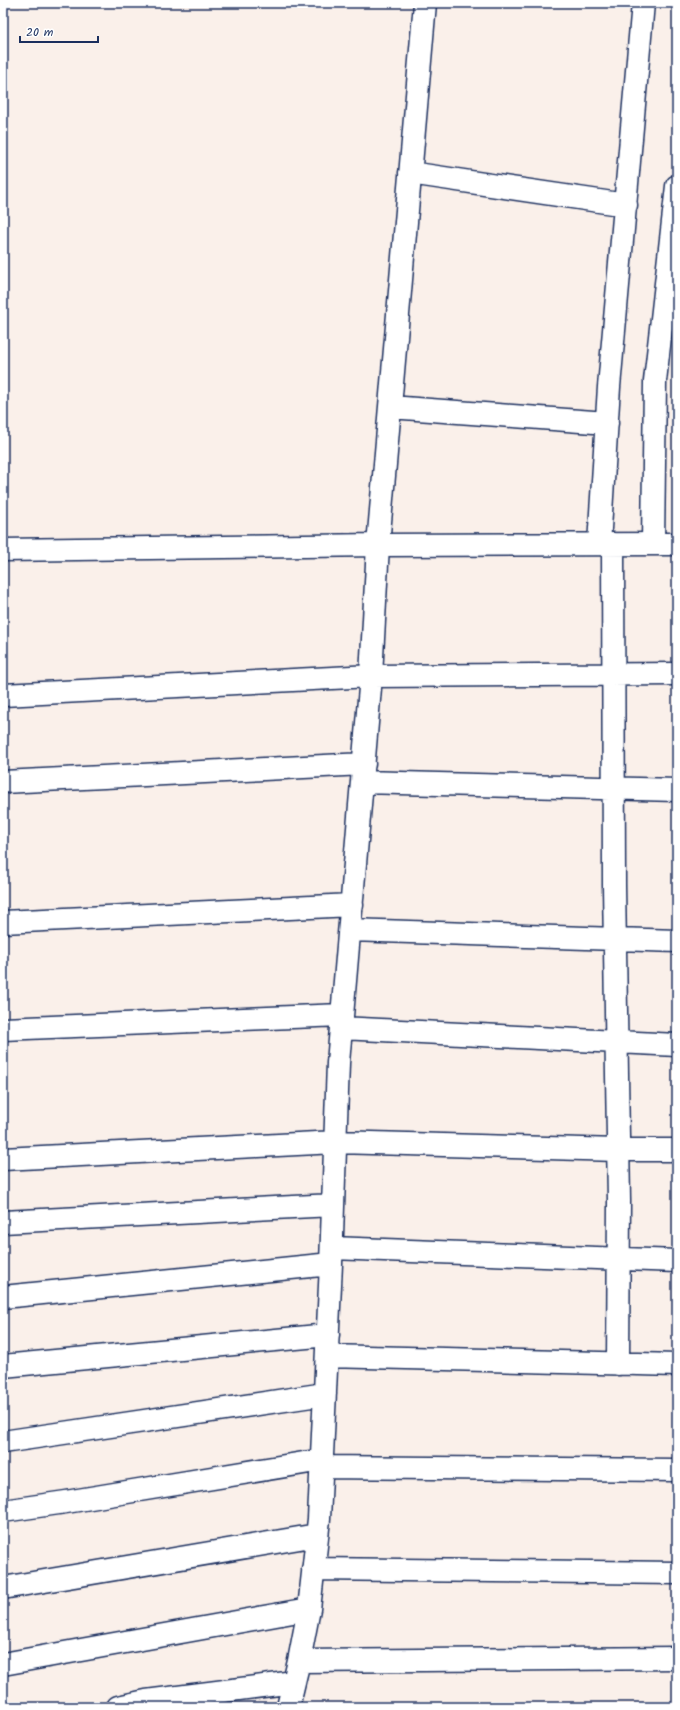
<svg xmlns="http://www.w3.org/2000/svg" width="680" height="1710" font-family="Kalam,sans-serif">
<rect width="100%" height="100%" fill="#faf0ea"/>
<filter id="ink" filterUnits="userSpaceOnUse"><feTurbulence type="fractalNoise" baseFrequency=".025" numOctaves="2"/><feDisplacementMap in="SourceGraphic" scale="8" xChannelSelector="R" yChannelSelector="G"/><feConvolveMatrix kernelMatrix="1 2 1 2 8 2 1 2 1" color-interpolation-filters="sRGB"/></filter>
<g filter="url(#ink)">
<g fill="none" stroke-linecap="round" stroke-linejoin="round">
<!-- minor casing -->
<g stroke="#1b2f5e" stroke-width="25">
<path id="minor" d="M410,173l216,32
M390,407l217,16
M599,544l10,-157 34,-384
M613,544l1,341 5,316 -1,163
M653,544l2,-163 22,-195
M3,550l375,-5 299,-1
M3,695l368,-19 306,-2
M3,782l361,-18
M362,782l315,8
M3,922l349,-17
M350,930l327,11
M341,1028l336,17
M3,1029l339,-14
M3,1159l333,-17 282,8h59
M3,1222l330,-17
M332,1248l345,13
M3,1297l328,-33
M327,1356l350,9
M3,1366l325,-31
M3,1442l322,-48
M321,1467l356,3
M3,1511l63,-9 256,-42
M313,1569l364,4
M3,1588l314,-53
M299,1661l378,-3
M3,1664l306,-55
M118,1707l28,-6 148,-19
M288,1707l11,-46 10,-52 10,-90 12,-255 7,-201 33,-387 7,-131 47,-542"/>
</g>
<!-- minor -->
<use href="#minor" stroke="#fff" stroke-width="22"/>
</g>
</g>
<!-- margin -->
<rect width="680" height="1710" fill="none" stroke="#fff" stroke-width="16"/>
<rect x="8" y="8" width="664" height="1694" fill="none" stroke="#1b2f5e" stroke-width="1.5" filter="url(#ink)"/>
<!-- scale -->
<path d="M20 36v6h78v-6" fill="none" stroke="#1b2f5e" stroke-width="2"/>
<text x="26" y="36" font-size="12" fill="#1b2f5e" stroke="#ffffff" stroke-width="3" paint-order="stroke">20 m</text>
</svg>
